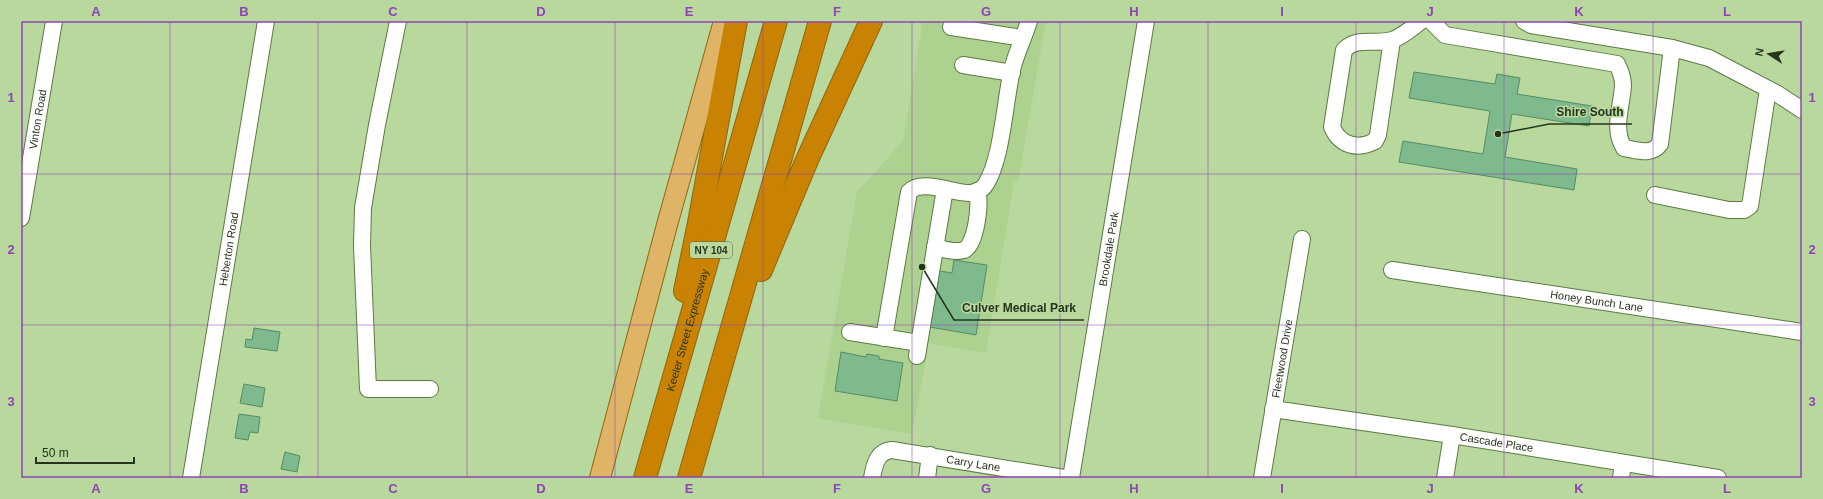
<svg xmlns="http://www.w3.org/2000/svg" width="1823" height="499" font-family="Helvetica,sans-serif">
<rect width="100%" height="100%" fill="#b8d89e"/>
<!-- built -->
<path fill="#add18f" d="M923,21h123l-28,161h-4l-28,171 -57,-10 -17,91 -94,-16 39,-226 46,-51z"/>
<!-- building -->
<path fill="#7fb98e" stroke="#548c63" d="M1414,72l81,12 2,-10 23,4 -3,16 75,12 -3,20 -77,-12 -7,43 72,12 -3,21 -175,-28 4,-21 80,13 7,-43 -81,-13z
M954,260l33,5 -11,70 -46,-8 10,-56 12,2z
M254,328l26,4 -3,19 -32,-4 1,-8 6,1z
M841,352l25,5 1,-3 12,2v3l24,4 -6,38 -62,-10z
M244,384l21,4 -3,19 -22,-4z
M239,414l21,3 -2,16 -8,-1 -2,8 -13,-2z
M285,452l15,4 -3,16 -16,-3z"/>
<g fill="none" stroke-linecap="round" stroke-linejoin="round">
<!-- minor casing -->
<g stroke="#5d7a43" stroke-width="18">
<g id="minor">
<path d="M398,21l-21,104 -14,83 -1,38 6,143h62"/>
<path d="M1431,21l14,14 172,29c3,6 6,14 6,21 -1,21 -11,44 1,63 13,2 27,8 36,-4l12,-96"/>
<path d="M1524,21l7,4 141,23 37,10 67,35 26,17"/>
<path d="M951,27l72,11"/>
<path d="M1392,40l-14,95 -3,6c-17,9 -35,5 -43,-14l12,-77c13,-14 32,-5 48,-10 10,-3 21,-13 29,-19"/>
<path d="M963,65l49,8"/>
<path d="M1655,195l74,15h15l6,-4 18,-117"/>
<path id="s1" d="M21,218l33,-197"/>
<path d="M935,247c8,2 20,6 29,3 12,-5 17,-47 13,-59"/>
<path id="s2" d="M1392,270l410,62"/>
<path d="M850,332l69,11"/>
<path d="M884,338l25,-146c12,-14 46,2 62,1 6,-1 12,-4 15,-9 16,-25 19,-84 26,-114 4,-17 12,-32 17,-49"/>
<path d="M917,356l28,-167"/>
<path id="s3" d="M1273,409l179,26 266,43"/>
<path id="s4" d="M191,478l75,-457"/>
<path id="s5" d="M872,478c2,-12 5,-27 20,-28l172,28"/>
<path d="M927,478l3,-23"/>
<path id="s6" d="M1071,478l75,-457"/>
<path id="s7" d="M1262,478l40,-239"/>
<path d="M1445,478l7,-43"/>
<path d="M1621,478l2,-15"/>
</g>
</g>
<!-- major casing -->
<g stroke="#90670b" stroke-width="22">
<path id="major" d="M600,478l67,-253 57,-204"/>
</g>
<!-- highway casing -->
<g stroke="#90670b" stroke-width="24">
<g id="highway">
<path d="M761,270l46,-110 64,-139"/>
<path d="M685,291l14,-68 37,-202"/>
<path id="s8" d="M645,478l131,-457"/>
<path d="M689,478l131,-457"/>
</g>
</g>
<!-- minor -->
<use href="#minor" stroke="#fff" stroke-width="16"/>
<!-- major -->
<use href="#major" stroke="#dfb467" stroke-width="20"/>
<!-- highway -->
<use href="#highway" stroke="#c98201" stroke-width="22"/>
</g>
<!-- grid -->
<path fill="none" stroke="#8e44b6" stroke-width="1" stroke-opacity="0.55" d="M170,21v457M318,21v457M467,21v457M615,21v457M763,21v457M912,21v457M1060,21v457M1208,21v457M1356,21v457M1504,21v457M1653,21v457M21,174h1781M21,325h1781"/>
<g text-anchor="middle" stroke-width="3" stroke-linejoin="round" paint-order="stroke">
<!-- shield labels -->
<rect fill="#b8d89e" stroke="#526544" stroke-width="1" x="690" y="242" width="42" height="16" rx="3"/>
<g font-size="10" font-weight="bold" fill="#27341d">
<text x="711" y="254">NY 104</text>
</g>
<!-- street labels -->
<g font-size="11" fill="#27341d" stroke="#b8d89e">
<text dy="4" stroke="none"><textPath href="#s1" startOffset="100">Vinton Road</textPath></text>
<text dy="4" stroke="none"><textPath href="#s4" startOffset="232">Heberton Road</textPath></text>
<text dy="4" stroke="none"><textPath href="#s6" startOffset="232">Brookdale Park</textPath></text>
<text dy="4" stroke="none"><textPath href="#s2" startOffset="207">Honey Bunch Lane</textPath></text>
<text dy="4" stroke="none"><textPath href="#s8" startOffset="154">Keeler Street Expressway</textPath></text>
<text dy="4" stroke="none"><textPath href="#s7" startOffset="121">Fleetwood Drive</textPath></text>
<text dy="4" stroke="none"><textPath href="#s3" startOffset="226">Cascade Place</textPath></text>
<text dy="4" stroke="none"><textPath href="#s5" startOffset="120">Carry Lane</textPath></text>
</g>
</g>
<!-- callouts -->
<path fill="none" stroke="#27341d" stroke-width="1.5" d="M1498 134L1549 124H1632M922 267L954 320H1084"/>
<g fill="#27341d" stroke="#b8d89e" stroke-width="1.5">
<circle cx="1498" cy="134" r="4"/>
<circle cx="922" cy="267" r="4"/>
</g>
<g font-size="12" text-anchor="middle" font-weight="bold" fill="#27341d" stroke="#b8d89e" stroke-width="3" stroke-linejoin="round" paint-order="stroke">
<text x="1590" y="116">Shire South</text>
<text x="1019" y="312">Culver Medical Park</text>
</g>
<!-- border -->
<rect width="1823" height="499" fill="none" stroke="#b8d89e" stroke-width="44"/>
<!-- north arrow -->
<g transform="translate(1769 54) rotate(282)" stroke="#b8d89e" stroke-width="3" paint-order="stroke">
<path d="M0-3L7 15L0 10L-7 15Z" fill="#27341d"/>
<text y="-6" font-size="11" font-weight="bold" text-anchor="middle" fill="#27341d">N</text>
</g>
<!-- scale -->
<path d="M36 457v6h98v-6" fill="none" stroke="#27341d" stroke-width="2"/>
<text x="42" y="457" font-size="12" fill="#27341d" stroke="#b8d89e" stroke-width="3" paint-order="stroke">50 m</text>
<rect x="22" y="22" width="1779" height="455" fill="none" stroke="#8e44b6" stroke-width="1.5"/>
<g font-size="13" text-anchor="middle" font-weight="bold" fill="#8e44b6">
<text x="96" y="16">A</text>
<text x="244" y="16">B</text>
<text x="393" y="16">C</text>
<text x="541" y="16">D</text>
<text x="689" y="16">E</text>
<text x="837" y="16">F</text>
<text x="986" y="16">G</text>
<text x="1134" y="16">H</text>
<text x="1282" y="16">I</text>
<text x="1430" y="16">J</text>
<text x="1579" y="16">K</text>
<text x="1727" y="16">L</text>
<text x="11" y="102">1</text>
<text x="1812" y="102">1</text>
<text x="11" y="254">2</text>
<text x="1812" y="254">2</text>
<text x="11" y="406">3</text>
<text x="1812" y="406">3</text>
<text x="96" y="493">A</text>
<text x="244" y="493">B</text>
<text x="393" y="493">C</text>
<text x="541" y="493">D</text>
<text x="689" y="493">E</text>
<text x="837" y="493">F</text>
<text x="986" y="493">G</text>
<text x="1134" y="493">H</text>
<text x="1282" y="493">I</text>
<text x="1430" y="493">J</text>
<text x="1579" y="493">K</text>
<text x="1727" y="493">L</text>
</g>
</svg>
